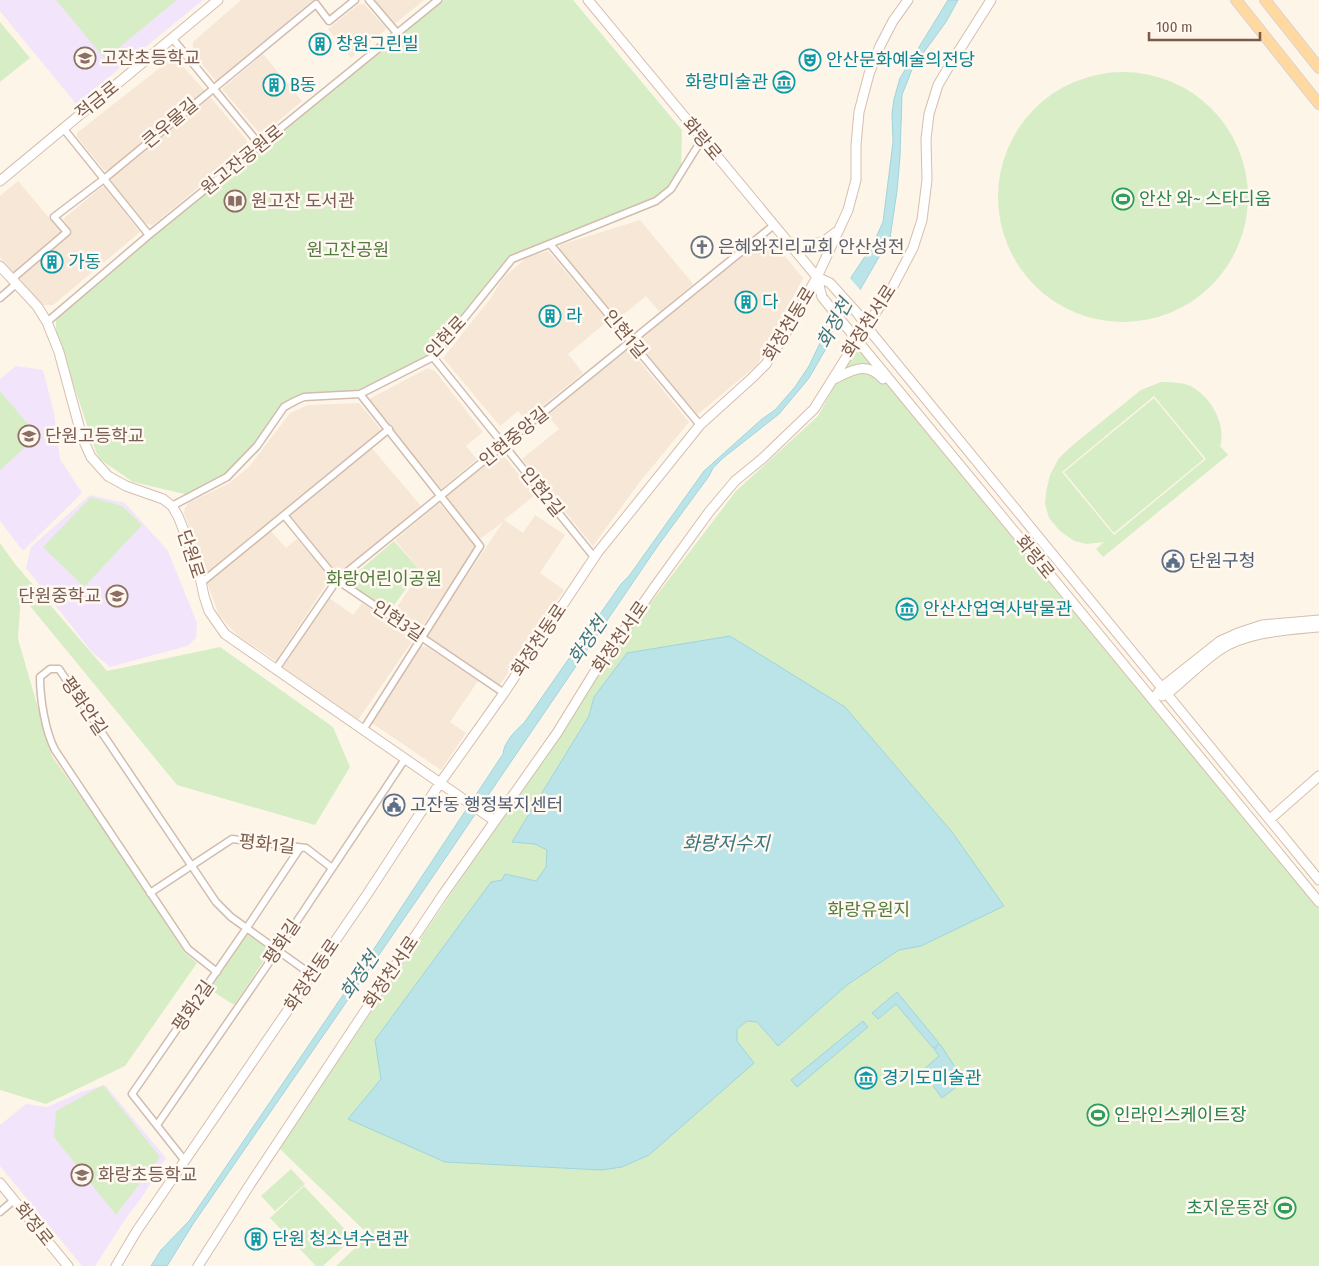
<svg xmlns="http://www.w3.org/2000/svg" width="1319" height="1266" font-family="'Fira Sans Condensed','Noto Sans KR',sans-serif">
<rect width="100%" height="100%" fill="#fef5e9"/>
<!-- residential -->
<path fill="#f6e7d7" d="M241,0h72l-97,81 -23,-28v-11z
M374,0h50l-28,23h-3z
M359,4h5l22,24 -1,2 -34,28 -23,-29z
M263,54l39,47 -39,33h-3l-37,-44v-2z
M175,60l4,2 26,29 -96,79h-5l-27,-33v-4l90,-71z
M210,97l36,42 2,7 -95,79 -7,-1 -34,-42 -1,-3z
M18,181l44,52 -48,40 -14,-16v-61z
M102,187h3l35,45 -87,73h-11l-24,-28 54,-46 -9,-12z
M640,220l53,64 -33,28 -14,-16 -28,23 -59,-70 1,-4z
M766,234l37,44 -46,87 -60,50 -61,-73z
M548,251l60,70 -40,33 15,19 -58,47 -7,-9 -18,15 -57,-68 47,-59 13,-21 23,-20 5,-2z
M626,351l6,1 57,70 -50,61 -46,63 -71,-87 37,-30 -12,-14z
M428,368l7,3 48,61 -17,14 11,13 -36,30 -54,-65 -18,-25z
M359,403l23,28 -176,145 -22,-63 1,-5 3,-5 40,-19 21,-17 41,-54 18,-8z
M371,447l50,59 -84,70 -50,-59z
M500,451l35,44 -31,25 19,13 12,-18 30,20 -25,38 24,17 -65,96 -73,-49 77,-115 -23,17 -35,-43z
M439,503l37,43 -57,85 -26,-18 28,-42 -26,-31z
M270,530l16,18 11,-9 32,37 -2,7 -51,78 -38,-25 -19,-21 -12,-32z
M329,598l24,17 9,-12 46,31 2,4 1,5 -53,77 -76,-51z
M419,646l8,1 51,34 -28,41 16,11 -25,37 -72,-49z"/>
<!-- education -->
<path fill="#f2e5fb" d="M0,0h203l-127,104 -76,-93z
M16,366l27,4 11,43 6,46 22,34 -59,58 -23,-30v-142z
M90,495l35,8 43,48 29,72 -1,15 -9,8 -77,21 -18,-15 -66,-84 5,-21z
M105,1085l61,73 -24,39 -18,24 -29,45h-13l-82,-100v-41l26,-21 21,3 34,-15z"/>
<!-- green -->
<path fill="#d7edc6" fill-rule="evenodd" d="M56,0h121l-72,59z
M442,0h131l109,130 -1,40 -18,31 -18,6 -129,53 -76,92 -78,43 -54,2 -23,11 -27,44 -20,16 -19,9 -30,18 -56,-13 -32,-22 -5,-8 -40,-120v-19z
M0,22l30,36 -30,24z
M998 197a125 125 0 1 1 250 0a125 125 0 1 1-250 0Z
M861,337l458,564v365h-983l33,-31 -90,-87 345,-510 112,-147 82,-75z
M1161,382c9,0 18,0 27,3 22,9 39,39 32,62h1l7,8 -125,102 -7,-8 8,-7 -17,2 -13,-3 -14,-10 -11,-13 -4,-14 1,-12 4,-17 9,-17 15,-14 67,-54zM1154,396l52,63 -92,76 -52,-63z
M0,391l38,45 -38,34z
M1154,398l50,61 -90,74 -50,-61z
M91,497l31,9 20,19 -58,62 -41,-40z
M394,541l26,29 -31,42 -42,-31z
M0,543l15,21 92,107 113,-24 113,80 17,40 -35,58 -138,-40 -156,-190 -3,44 34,117 71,101 62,96 12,10 -72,103 -79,38 -46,-14z
M246,934l25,16 -37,55 -25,-16z
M103,1085l57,72 -44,58 -62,-78 2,-26z
M291,1169l14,15 -30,27 -14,-15z
M304,1186l49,52 -30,28h-7l-46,-48z"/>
<!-- water -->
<path fill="#bbe4e9" stroke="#a1d4dc" d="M948,0h10l-12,22 -33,45 -11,28 -2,61 -3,35 -7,47 -81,140 -30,36 -56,44 -10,10 -4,8 -52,71 -234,344 -230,333 -26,42h-16l10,-16 28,-29 169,-248 145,-219c1,-12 12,-23 21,-31l97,-139 8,-8 75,-105 58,-52 13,-9 20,-23 14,-21 43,-90 20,-30 11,-24 10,-80 -1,-29 2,-14 6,-21z
M730,636l115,71 107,125 52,74 -83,40 -22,4 -52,35 -69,61 -21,-24 -10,-1 -10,8v12l17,22 -105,92 -27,12 -21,3 -156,-8 -97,-43 33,-40 -6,-39 116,-158 11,-2 3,-6 31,7 10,-14 1,-17 -12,-6 -23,-2 77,-126 5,-19 33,-44z
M897,992l42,51 -6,5 -37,-44 -18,15 -6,-6z
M863,1021l5,6 -71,60 -6,-7z
M940,1044l24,37 -22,17 -20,-27 17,-15 -5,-7z"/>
<!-- pier -->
<path fill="#fef5e9" d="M849,277l13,15 -26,44 -10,-12z"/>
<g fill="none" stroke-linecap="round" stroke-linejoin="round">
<!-- street casing -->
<g stroke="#d2bcad" stroke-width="9">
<path id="street" d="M369,0l28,33
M172,38l88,107
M63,128l86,107
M550,244l150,181
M12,279l55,-47 -13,-15 50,-38 212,-175 13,17 26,-21
M0,298l16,-14
M47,322l102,-87 289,-235
M433,357l161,200
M360,394l120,152 -117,184
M172,506l55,-29 30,-31 27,-39 11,-6 9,-4 56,-3 73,-37 79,-98 144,-58 15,-12 31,-50
M284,515l53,65 167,113
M201,583l188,-154
M276,669l61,-89 437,-355
M150,893l82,-54 74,9 26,20
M217,972l-29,-23 -133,-199c-10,-19 -15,-52 -15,-73l10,-8h9l157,233 15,15 81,58
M157,1125l120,-174 128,-192
M185,1161l-53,-67 114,-165 54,-81
M0,1212l14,-12"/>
</g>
<!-- secondary casing -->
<g stroke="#d7bead" stroke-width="11">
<path id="secondary" d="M588,0l229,277 5,20 35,43 462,562
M0,181l218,-181
M788,242l18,3 17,-3 13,-10
M0,266l37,40 10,16 12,30 23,85 9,20 17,19 18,10 37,13 9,7 6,10 20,51 6,29 5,15 16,23 270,187
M817,277l13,6 28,31 8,12 453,554
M832,380c19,-9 34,-20 51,-1
M1162,696l5,-2c17,-14 33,-30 51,-43 27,-19 69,-21 101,-24
M1153,700l9,-13 58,-46 18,-8 24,-8 57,-5
M1270,819l49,-43
M0,1183l68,83
M116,1266l20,-34 232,-339 72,-110 64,-90 94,-141 102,-127 52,-47 14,-14 21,-33 30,-54 31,-67 8,-30v-35l3,-33 10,-38 11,-28 13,-25 15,-21
M198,1266l51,-80 110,-166 83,-124 115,-163 37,-60 62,-88 53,-73 26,-31 28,-23 51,-49 52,-83 24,-34 23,-44 9,-28 5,-40 -1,-41 3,-25 9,-29 10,-17 43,-68"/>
</g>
<!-- primary casing -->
<g stroke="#ddd4d0" stroke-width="12">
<path id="primary" d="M1236,0l83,104
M1265,0l54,68"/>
</g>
<!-- street -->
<use href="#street" stroke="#fff" stroke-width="6"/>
<!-- secondary -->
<use href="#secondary" stroke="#fff" stroke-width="9"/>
<!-- primary -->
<use href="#primary" stroke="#ffd99f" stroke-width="10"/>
</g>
<!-- icons -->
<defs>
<g id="building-ring" transform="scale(1.125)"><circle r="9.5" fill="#fff9f1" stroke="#0f9aa8" stroke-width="1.5"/><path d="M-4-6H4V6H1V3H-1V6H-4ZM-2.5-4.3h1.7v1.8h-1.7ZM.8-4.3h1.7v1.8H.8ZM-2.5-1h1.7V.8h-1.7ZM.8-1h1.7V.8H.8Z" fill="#0f9aa8"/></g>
<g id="school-ring" transform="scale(1.125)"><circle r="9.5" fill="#fff9f1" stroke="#8d6e63" stroke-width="1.5"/><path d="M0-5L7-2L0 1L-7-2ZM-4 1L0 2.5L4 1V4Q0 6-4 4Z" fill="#8d6e63"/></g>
<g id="theatre-ring" transform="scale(1.125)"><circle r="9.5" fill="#fff9f1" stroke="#0f9aa8" stroke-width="1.5"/><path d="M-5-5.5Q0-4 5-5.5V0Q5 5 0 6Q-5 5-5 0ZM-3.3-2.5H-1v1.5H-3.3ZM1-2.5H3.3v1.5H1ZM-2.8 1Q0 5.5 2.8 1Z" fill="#0f9aa8"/></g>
<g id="museum-ring" transform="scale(1.125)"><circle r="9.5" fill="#fff9f1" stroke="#0f9aa8" stroke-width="1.5"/><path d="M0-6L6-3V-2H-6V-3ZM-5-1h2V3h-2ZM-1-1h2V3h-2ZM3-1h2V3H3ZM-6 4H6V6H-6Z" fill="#0f9aa8"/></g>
<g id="stadium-ring" transform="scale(1.125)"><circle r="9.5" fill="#fff9f1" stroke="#2e9e5b" stroke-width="1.5"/><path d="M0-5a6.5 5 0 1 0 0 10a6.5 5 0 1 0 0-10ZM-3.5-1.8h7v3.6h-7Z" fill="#2e9e5b"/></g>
<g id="library-ring" transform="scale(1.125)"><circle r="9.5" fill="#fff9f1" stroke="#8d6e63" stroke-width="1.5"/><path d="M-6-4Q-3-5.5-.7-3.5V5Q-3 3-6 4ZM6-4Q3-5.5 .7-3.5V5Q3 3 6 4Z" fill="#8d6e63"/></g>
<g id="church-ring" transform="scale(1.125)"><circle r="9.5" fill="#fff9f1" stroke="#6b7280" stroke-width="1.5"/><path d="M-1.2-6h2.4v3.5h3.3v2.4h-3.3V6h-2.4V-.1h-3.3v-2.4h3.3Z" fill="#6b7280"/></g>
<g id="civic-ring" transform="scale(1.125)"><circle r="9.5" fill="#fff9f1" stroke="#5c6f8a" stroke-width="1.5"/><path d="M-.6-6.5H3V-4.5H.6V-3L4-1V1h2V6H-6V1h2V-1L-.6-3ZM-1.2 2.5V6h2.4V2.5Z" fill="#5c6f8a"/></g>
</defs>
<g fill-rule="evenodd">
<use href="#building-ring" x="320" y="44"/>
<use href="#school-ring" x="85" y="58"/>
<use href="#theatre-ring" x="810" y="60"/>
<use href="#museum-ring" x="784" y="82"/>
<use href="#building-ring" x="274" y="85"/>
<use href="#stadium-ring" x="1123" y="199"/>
<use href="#library-ring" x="235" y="201"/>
<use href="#church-ring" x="702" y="247"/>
<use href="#building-ring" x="52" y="262"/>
<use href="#building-ring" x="746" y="302"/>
<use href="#building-ring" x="550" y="316"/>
<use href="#school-ring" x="29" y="436"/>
<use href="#civic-ring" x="1173" y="561"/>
<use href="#school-ring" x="117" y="596"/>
<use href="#museum-ring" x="907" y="609"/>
<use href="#civic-ring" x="394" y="805"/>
<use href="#museum-ring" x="866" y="1078"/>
<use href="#stadium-ring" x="1098" y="1115"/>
<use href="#school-ring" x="82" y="1175"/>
<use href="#stadium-ring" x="1285" y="1208"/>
<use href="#building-ring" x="256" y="1239"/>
</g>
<g text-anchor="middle" stroke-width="5" stroke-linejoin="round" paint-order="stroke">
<!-- culture labels -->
<g font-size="18" fill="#0d838f" stroke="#fff9f1" text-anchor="start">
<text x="336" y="50">창원그린빌</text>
<text x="826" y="66">안산문화예술의전당</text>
<text x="768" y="88" text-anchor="end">화랑미술관</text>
<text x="290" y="91">B동</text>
<text x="68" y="268">가동</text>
<text x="762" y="308">다</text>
<text x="566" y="322">라</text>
<text x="923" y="615">안산산업역사박물관</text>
<text x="882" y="1084">경기도미술관</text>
<text x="272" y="1245">단원 청소년수련관</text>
</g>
<!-- education labels -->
<g font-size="18" fill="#785e54" stroke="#fff9f1" text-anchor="start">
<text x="101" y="64">고잔초등학교</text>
<text x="251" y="207">원고잔 도서관</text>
<text x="45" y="442">단원고등학교</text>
<text x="101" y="602" text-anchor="end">단원중학교</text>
<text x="98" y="1181">화랑초등학교</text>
</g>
<!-- street labels -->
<g font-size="18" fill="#7b5a4a" stroke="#fff9f1">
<text transform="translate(97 100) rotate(-39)" y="6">적금로</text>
<text transform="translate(170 123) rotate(-40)" y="6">큰우물길</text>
<text transform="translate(702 139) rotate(50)" y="6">화랑로</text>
<text transform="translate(242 160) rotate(-39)" y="6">원고잔공원로</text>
<text transform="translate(869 321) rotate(-57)" y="6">화정천서로</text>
<text transform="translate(789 324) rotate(-59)" y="6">화정천동로</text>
<text transform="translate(625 334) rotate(50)" y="6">인현1길</text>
<text transform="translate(446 337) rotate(-47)" y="6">인현로</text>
<text transform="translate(514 437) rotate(-39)" y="6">인현중앙길</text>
<text transform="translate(542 492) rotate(51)" y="6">인현2길</text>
<text transform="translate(191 554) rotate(72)" y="6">단원로</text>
<text transform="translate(1035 557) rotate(51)" y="6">화랑로</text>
<text transform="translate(398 621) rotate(34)" y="6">인현3길</text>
<text transform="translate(620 637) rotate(-55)" y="6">화정천서로</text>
<text transform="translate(539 640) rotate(-56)" y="6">화정천동로</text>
<text transform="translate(84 706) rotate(56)" y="6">평화안길</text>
<text transform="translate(267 844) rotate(6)" y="6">평화1길</text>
<text transform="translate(282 942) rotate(-56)" y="6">평화길</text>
<text transform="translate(391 972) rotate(-56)" y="6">화정천서로</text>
<text transform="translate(312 975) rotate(-56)" y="6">화정천동로</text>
<text transform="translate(193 1006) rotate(-55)" y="6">평화2길</text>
<text transform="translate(34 1224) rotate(51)" y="6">화정로</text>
</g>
<!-- leisure labels -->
<g font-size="18" fill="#27864d" stroke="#fff9f1" text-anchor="start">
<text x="1139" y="205">안산 와~ 스타디움</text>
<text x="1114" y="1121">인라인스케이트장</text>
<text x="1269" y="1214" text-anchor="end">초지운동장</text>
</g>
<!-- worship labels -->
<g font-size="18" fill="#5b616d" stroke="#fff9f1" text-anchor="start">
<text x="718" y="253">은혜와진리교회 안산성전</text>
</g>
<!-- park labels -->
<g font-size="18" fill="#527b3e" stroke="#fff9f1">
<text x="348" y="256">원고잔공원</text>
<text x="384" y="585">화랑어린이공원</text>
<text x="869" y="916">화랑유원지</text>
</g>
<!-- service labels -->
<g font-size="18" fill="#4e5e75" stroke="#fff9f1" text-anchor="start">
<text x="1189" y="567">단원구청</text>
<text x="410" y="811">고잔동 행정복지센터</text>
</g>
<!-- water labels -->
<g font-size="19" font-style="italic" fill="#3c7781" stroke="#fff9f1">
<text transform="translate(834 323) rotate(-62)" y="7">화정천</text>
<text transform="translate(587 640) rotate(-56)" y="7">화정천</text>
<text x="726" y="850">화랑저수지</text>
<text transform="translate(359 975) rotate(-56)" y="7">화정천</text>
</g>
</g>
<!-- scale -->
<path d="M1149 32v8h111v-8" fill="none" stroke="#7b5a4a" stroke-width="2.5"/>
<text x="1156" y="32" font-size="15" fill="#7b5a4a" stroke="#fff9f1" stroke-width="4" paint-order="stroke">100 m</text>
</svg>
